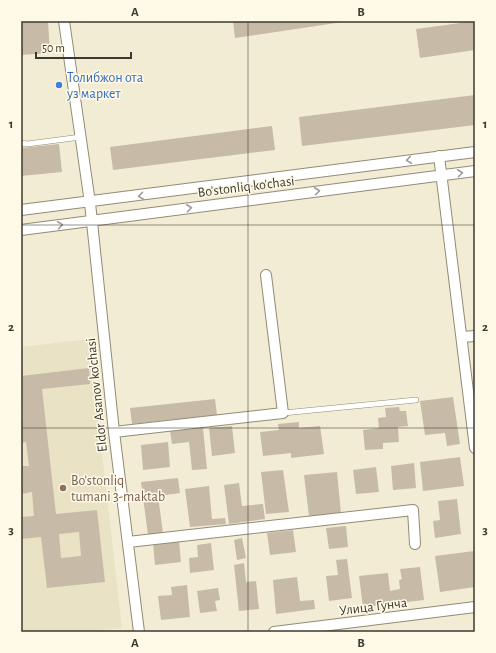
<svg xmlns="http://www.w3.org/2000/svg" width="496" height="653" font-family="'Alegreya Sans',sans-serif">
<rect width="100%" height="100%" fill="#f3ecd5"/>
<!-- built -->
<path fill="#eae2c4" d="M89,339l33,289 -35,4h-66v-285z"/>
<!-- building -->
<path fill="#c7bba7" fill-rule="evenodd" d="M21,21h27l2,32 -29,2z
M233,21h110v1l-108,16z
M475,21v29l-55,8 -4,-29z
M475,95v30l-173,21 -3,-29z
M272,126l3,24 -162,20 -3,-23z
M59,144l3,28 -41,4v-28z
M89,368l1,16 -48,5 14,125 41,-4 8,72 -58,6 -6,-51 -20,2v-22l13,-1 -2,-24 -11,2v-28h8l-3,-24 -5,1v-23l2,-1 -2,-43zM79,532l2,24 -20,2 -2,-24z
M453,397l7,47 -13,2 -2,-13 -20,2 -5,-34z
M215,399l2,16 -85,9 -2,-16z
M399,407l1,4h6l2,15 -10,1 1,15 -16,1v6l-18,1 -2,-20 16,-2 -1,-10 8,-1 -1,-9z
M299,422v6l21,-2 4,28 -33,4v-5l-28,3 -3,-24 19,-2 -1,-6z
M232,426l3,27 -23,3 -3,-28z
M203,428l4,41 -15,1 -3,-28 -17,2 -2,-13z
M168,442l2,25 -27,3 -2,-25z
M460,457l4,29 -41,5 -3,-29z
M414,463l2,25 -23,2 -2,-24z
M376,467l3,25 -23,2 -3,-24z
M283,470l6,42 -23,2 -5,-42z
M337,472l4,41 -32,3 -5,-41z
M178,478l2,15 -22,3 5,37 -15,2 -7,-53z
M239,483l3,23 21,-2 2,15 -36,5 -5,-39z
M209,486l3,33 13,-1 1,6 -36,3 -5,-38z
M457,499l4,35 -26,4 -2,-17 7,-1 -2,-19z
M346,526l2,21 -19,2 -3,-21z
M293,530l3,22 -26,3 -3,-22z
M242,538l4,20 -9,2 -3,-20z
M179,541l2,21 -26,3 -2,-22z
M211,543l3,27 -24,3 -1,-15 9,-1 -1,-12z
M474,551l1,36 -35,5 -5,-36z
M347,559l5,39 -23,3 -3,-25 12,-1 -2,-15z
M244,563l2,19 10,-1 3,28 -20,2 -5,-46z
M420,567l4,33 -61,7 -4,-31 29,-3 2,18 10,-2 -1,-9 3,-1 -2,-10z
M297,577l3,24 14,-1 1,9 -39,5 -3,-34z
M187,585l3,32 -29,3 -3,-24 14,-1 -1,-8z
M218,588l2,12 -5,1 2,10 -17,2 -3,-22z"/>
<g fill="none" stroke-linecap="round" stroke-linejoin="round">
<!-- lane casing -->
<g stroke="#918b76" stroke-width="6">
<path id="lane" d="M21,143l6,1 54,-7
M283,413l133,-13"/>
</g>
<!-- street casing -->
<g stroke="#918b76" stroke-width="12">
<path id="street" d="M64,21l26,182 24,229 25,200
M439,156l36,292
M21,210l454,-58
M21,230l454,-59
M462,337l13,-1
M114,432l169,-19 -17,-138
M128,542l285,-32 2,34
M274,632l201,-25"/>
</g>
<!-- lane -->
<use href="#lane" stroke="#fff" stroke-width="5"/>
<!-- street -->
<use href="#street" stroke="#fff" stroke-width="10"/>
</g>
<!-- one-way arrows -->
<defs><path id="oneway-chevron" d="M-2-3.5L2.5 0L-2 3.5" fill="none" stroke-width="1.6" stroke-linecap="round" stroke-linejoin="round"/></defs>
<g stroke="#9e9c98">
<use href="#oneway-chevron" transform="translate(409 160) rotate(172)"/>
<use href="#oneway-chevron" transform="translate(460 173) rotate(-7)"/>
<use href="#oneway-chevron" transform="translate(317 191) rotate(-7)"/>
<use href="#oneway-chevron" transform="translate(141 196) rotate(172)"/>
<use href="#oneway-chevron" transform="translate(189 208) rotate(-7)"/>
<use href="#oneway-chevron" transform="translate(60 225) rotate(-8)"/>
</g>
<!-- grid -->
<path fill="none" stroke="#3c3930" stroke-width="1" stroke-opacity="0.55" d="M248,21v611M21,225h454M21,428h454"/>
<!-- markers -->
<circle fill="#3f7fe0" stroke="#fffae7" stroke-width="1.5" cx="59" cy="85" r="4"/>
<circle fill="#8d6e63" stroke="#fffae7" stroke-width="1.5" cx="63" cy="488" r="4"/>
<g text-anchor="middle" stroke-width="3" stroke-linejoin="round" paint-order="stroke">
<!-- shop labels -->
<g font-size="14" fill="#366cbe" stroke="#fffae7" text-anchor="start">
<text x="67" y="82">Толибжон ота<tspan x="67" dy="16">уз маркет</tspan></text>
</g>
<!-- street labels -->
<g font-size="14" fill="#3c3930" stroke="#fffae7">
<text transform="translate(246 186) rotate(-7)" y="5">Bo'stonliq ko'chasi</text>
<text transform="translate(96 395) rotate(-96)" y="5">Eldor Asanov ko'chasi</text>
<text transform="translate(373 606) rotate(-7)" y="5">Улица Гунча</text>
</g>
<!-- education labels -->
<g font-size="14" fill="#785e54" stroke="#fffae7" text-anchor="start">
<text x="71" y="485">Bo’stonliq<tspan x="71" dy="16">tumani 3-maktab</tspan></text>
</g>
</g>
<!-- border -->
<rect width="496" height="653" fill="none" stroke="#fffae7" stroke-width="44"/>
<!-- scale -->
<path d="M36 52v6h95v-6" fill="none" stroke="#3c3930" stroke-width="2"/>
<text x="42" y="52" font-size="12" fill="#3c3930" stroke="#fffae7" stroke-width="3" paint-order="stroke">50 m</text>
<rect x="22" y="22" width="452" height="609" fill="none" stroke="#3c3930" stroke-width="1.5"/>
<g font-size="13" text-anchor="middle" font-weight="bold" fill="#3c3930">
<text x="135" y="16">A</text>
<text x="361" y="16">B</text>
<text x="11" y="128">1</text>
<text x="485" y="128">1</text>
<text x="11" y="331">2</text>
<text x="485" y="331">2</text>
<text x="11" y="534">3</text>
<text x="485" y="534">3</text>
<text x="135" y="647">A</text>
<text x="361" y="647">B</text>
</g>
</svg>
